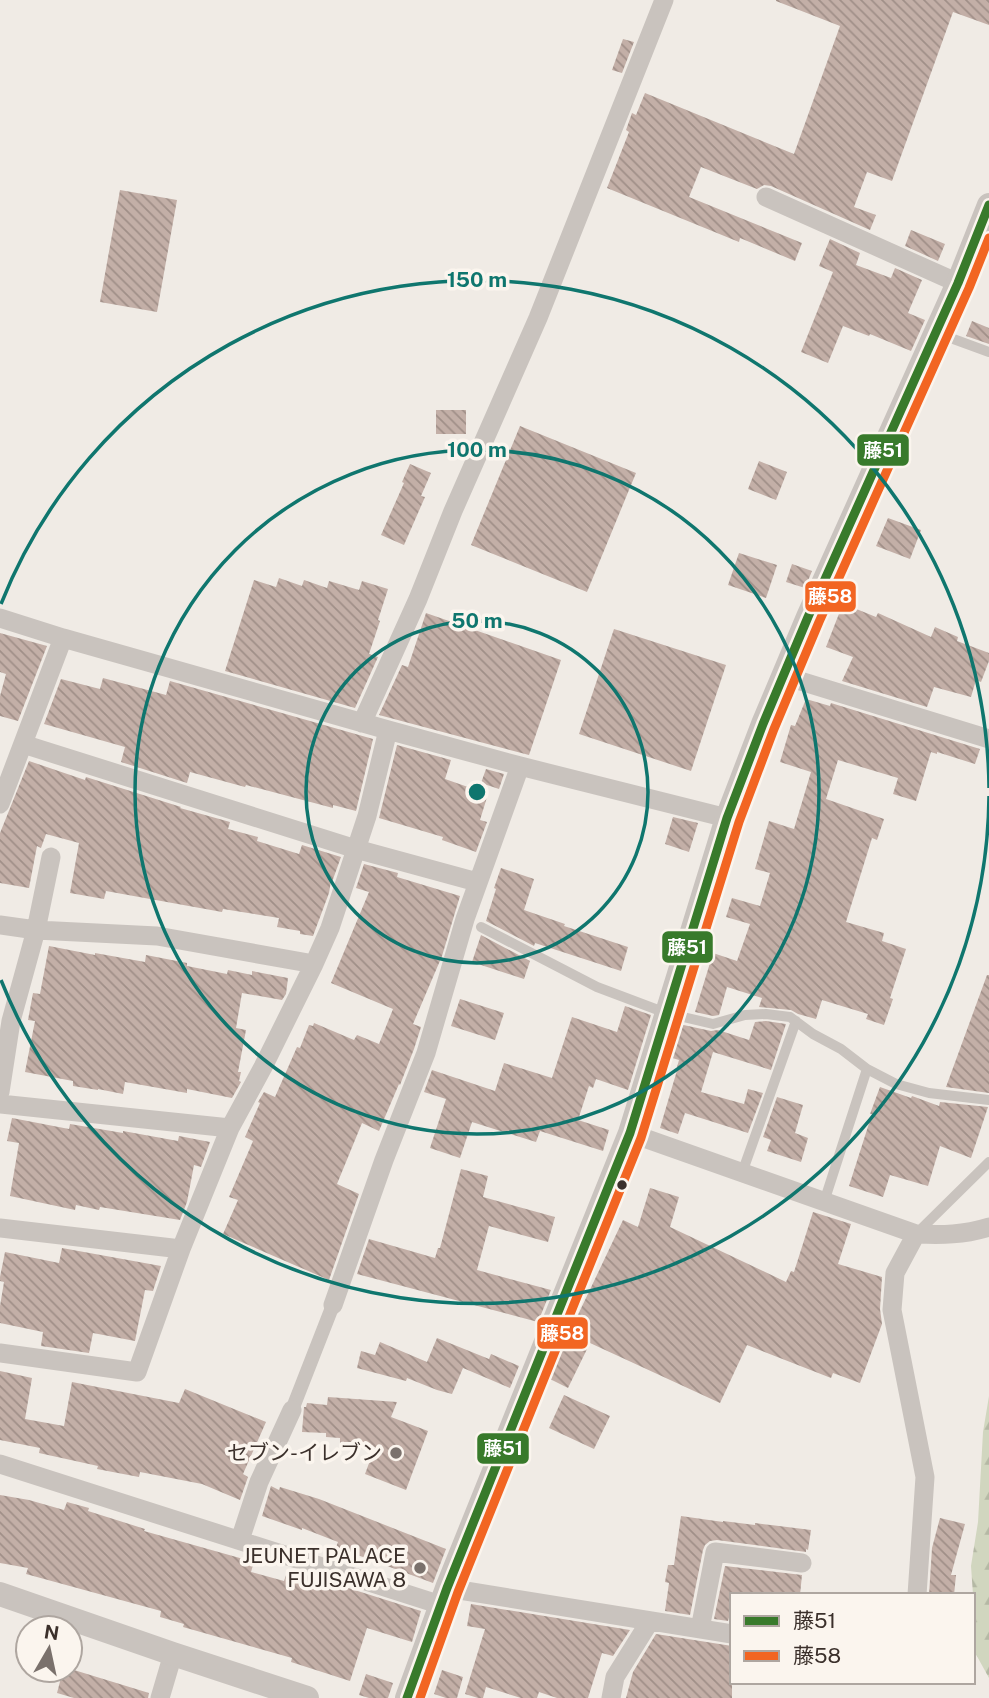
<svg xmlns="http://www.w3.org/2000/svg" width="989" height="1698" font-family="'Public Sans','Noto Sans JP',sans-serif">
<defs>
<pattern id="forest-firs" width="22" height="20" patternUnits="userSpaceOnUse" patternTransform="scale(1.75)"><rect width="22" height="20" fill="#d1d6bf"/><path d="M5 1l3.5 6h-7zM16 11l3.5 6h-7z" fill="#b4b8a4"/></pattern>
<pattern id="building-back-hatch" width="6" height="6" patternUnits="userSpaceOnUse" patternTransform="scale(1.75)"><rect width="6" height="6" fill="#c3afa7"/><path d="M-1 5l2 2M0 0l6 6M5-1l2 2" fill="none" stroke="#a08f88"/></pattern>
</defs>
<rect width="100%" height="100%" fill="#f0ebe5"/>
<!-- forest -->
<path fill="url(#forest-firs)" d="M989,1396v282l-16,-29 1,-40 -3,-43 7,-44 5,-90z"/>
<!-- building -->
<path fill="url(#building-back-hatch)" d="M776,0h213v25l-36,-13 -61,169 -25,-9 -13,35 22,8 -6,15 -99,-44 -7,-1 -7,4 -56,-22 -12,30 113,46 -7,18 -55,-23 -1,4 -132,-54 22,-56 -3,-2 6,-17 4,2 9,-22 149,61 46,-128 -64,-25z
M623,39l11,3 -12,31 -10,-3z
M120,190l57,10 -20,112 -57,-10z
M911,230l34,14 -7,17 -33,-15z
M830,239l30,14 -4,12 35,13 4,-10 27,12 -14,33 17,7 -14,31 -41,-17 -1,2 -26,-10 -15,37 -27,-11 32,-80 -14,-6z
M972,321l17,7v16l-23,-8z
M436,410h30v24h-30z
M520,426l116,47 -49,119 -116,-47z
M759,461l28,11 -11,28 -28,-11z
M410,464l21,9 -10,23 4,1 -21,48 -23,-10 23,-52 -2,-1z
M888,518l33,12 -11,29 -34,-13z
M739,553l38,12 -11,33 -38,-13z
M792,564l20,7 -7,17 -19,-6z
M279,578l23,8 2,-6 23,8 2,-7 30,9 3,-9 26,8 -10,31 2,1 -11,33 9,3 -23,51 -130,-37 29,-91 22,7z
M842,606h7l27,11 2,-4 53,24 4,-10 23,10 -1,4 32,12v8l-8,21 -5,-2 -5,17 -37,-10 -7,20 -85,-26 11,-24 -27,-10z
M426,613l135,47 -32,95 -150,-40 23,-50 6,2z
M614,629l112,36 -35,106 -112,-37z
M0,633l47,13 -29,75 -18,-5v-20l6,-22 -6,-2z
M103,678l63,17 4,-14 203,58 -17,72 -23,-6v3l-87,-23 -1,2 -55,-15 -3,11 -66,-21 4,-15 -81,-23 17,-45 39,10z
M806,699l24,7 1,-3 149,46 -5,15 -38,-12v2l-6,-2 -15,49 -23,-7 5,-16 -60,-18 -12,39 58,20 -7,21 -5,-2 -26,84 38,11 -2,8 24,8 -16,49 3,1 -9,26 -18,-6 2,-5 -46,-14 -6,19 -18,-5 -7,-4 -32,-3 3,-9 -35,-11 -8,28 -6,1 -18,-4 18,-59 24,8 13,-37 -24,-7 6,-19 28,8 10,-33 -15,-4 14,-48 25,8 17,-57 -31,-10 11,-37 4,1z
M397,745l54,15 -6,19 43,15 -8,26 7,2 -11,30 -34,-12 1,-3 -64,-19z
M29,761l56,19 1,-3 95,30 -1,1 50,14 -2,7 30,8 -1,4 42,13 3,-9 39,12 -9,25 -1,-1 -2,12 -16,43 -13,-2v-3l-23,-4 2,-9 -56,-9 -1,3 -116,-21 -2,8 -34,-6 9,-50 -33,-9 -5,14 -4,-2 -8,42 -29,-5v-50z
M486,769l18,5 -5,15 -18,-6z
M673,817l25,6 -9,29 -24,-8z
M364,864l34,9 -1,4 63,19 -18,60 -29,68 8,3 -7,22 -14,36 -1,-1 -20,47 -17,-8 -25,61 22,10 -30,86 -106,-46 15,-34 -9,-3 24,-56 -8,-4 15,-34 -2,-1 6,-10 11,5 22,-50 3,1 9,-23 4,1 1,-3 40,17 3,-5 22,9 14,-35 -62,-26 38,-91 -13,-4z
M501,868l33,11 -10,31 41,14 -1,2 64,21 -7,24 -86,-28 -1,3 -48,-25 10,-32 -2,-1z
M481,935l49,26 -6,18 -52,-17z
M49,946l46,9v-2l50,9 1,-7 41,8v3l40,8 1,-4 24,5v-4l36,7 -2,16 -4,6 -40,-7 -6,35 10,2 -8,42h3l-2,9 2,1 -9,16 -45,-9v4l-62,-11 -2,12 -25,-5v1l-25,-4v-5l-48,-9 10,-51 -7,-1 5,-27 7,1z
M987,975h2v118l-43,-6z
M460,999l44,14 -9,27 -44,-14z
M625,1006l26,9 -23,75 -32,-11 -3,9 -4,-2 -11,34 31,10 -6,21 -63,-20 -4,11 -64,-20 -12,36 -30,-10 16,-49 -22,-7 8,-22 63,21 9,-28 48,15 20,-61 45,15z
M766,1021l20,3 -15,46 -58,-18 -12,40 43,12 4,-15 15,4 -15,40 -63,-20 -7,21 -18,-6 18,-61h-1l2,-7 -10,-3 10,-33 32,7 7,-1 31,10 6,-18z
M880,1087l31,11 1,-2 27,10 1,-4 48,5 -17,51 -31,-12 -12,40 -38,-11 -7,22 -34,-11 23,-72h-2z
M777,1097l26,8 -8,28 13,5 -7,24 -34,-11 4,-11 -8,-3z
M12,1118l57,11 1,-5 53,9v-2l55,10 1,-5 31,6 -9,25 -7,-2 -7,37 -7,18 -80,-13 -1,3 -23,-5 -1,5 -65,-14 9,-53 -12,-2z
M461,1169l27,7 -5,21 72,20 -7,25 -59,-16 -12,44 74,20 -13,32 -181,-48 12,-35 66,19 3,-10h2z
M650,1188l29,9 -9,30 116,55 5,-11 3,1 19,-60 38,12 -13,40 44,13 -2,32 2,15 -22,59 -27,-10 -2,5 -84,-33 -27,58 -130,-60 -22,45 -20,-10 75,-158 15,7z
M62,1248l99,18 -8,25 -8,-1 -10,51 -42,-8 -4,20 -48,-7 2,-14 -43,-9v-17l4,-24 -4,-1v-4l5,-25 54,11z
M437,1338l52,21 2,-5 28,12 -9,22 -47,-20 -11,26 -15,-4 -30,-12 -1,3 -49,-13 4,-17 14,4 5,-13 47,20z
M0,1371l32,7 -7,41 39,7 8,-44 107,21 6,-14 81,33 -23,52 5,3 -8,23 -38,-16 -62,-12 -1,5 -42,-8 1,-3 -59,-13 1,-5 -40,-8z
M564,1395l46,21 -16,33 -45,-21z
M328,1397l69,5 -6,15 37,14 -22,59 -41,-16 10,-27 -35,-3v-6l-14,-1v-4l-24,-1 2,-25h2l1,-4 20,2z
M271,1486l8,4 1,-3 39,12 127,50 -13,34 -97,-36 2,-5 -36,-14v2l-40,-14z
M0,1495l29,5 35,10 3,-8 22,6 -1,3 57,18 -1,2 110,31 -3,10 33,9 4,-12 133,42 -9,31 -45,-14 -17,53 -59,-19 1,-4 -109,-31 1,-3 -24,-7 1,-6 -135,-37 2,-6 -28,-5z
M681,1516l42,6v-1l32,4v-2l56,7 -3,20 -2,-1v3l-89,-12 -7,1 -5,4 -2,5 -13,65 -25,-4 4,-28 -4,-1 3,-17h6z
M940,1518l25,6 -14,51h5l-2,20h-25l3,-47z
M725,1566l77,9 -2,20h-68v12l-4,14 -14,-2z
M471,1604l159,26 -17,26 -11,-3 -14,45h-31l-18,-6 -2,6h-16l-35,-11 -3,11h-5l-13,-4 20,-65 -18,-3z
M656,1634l76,12v52h-106l7,-26z
M63,1670h11l75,23 -1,5h-74l-17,-5z
M442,1670l21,7 -6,21h-11l-12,-4z
M366,1674l27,9 -5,15h-19l-10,-3z"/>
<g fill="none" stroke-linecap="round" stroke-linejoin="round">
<!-- service -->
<path stroke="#c9c3be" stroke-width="10" d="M937,333l52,19
M481,927l116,60 69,26 47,11 32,-9 21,-1 24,3 23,17 28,15 26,20 29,15 33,9 60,7
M742,1173l54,-152
M824,1202l43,-133
M917,1233l72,-71"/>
<!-- pedestrian -->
<path stroke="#c9c3be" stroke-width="14" d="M292,1410l41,-105"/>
<!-- minor -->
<path stroke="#c9c3be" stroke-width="19" d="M766,197l192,86
M0,618l63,20 325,92 132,36 207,52
M784,676l205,63
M362,723l56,-124 35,-88 85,-193 126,-318
M23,744l333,105 121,33
M0,804l63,-166
M0,925l36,5 121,6 157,28
M0,1092l11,-71 25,-91 15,-73
M0,1104l230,24
M630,1133l286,101c27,1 47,1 73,-7
M0,1228l181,21
M916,1234l-21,39 -3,37 33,167 -8,118
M333,1305l51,-145 42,-107 39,-134 55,-153
M0,1353l137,19 44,-123 49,-121 33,-61 51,-103 16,-36 37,-112 21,-86
M0,1464l441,141
M240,1540l19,-58 33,-72
M447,1588l285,46
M700,1629l15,-77 87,11
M160,1698l13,-44
M611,1698l4,-21 35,-56"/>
<!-- tertiary -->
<path stroke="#c9c3be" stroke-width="24" d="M0,1594l173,60 134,44
M407,1698l40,-110 183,-455 97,-315 36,-94 45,-107 150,-334 31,-78"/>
<!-- bus-1 casing -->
<g stroke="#fbf5ee" stroke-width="14">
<path id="bus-1" d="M407,1698l40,-110 183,-455 97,-315 36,-94 45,-107 150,-334 31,-78"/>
</g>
<!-- bus-2 casing -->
<g stroke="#fbf5ee" stroke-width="14">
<path id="bus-2" d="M420,1698l38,-106 183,-454 98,-316 35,-93 45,-107 150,-334 20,-50"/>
</g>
<!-- bus-1 -->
<use href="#bus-1" stroke="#387a2b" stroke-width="9"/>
<!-- bus-2 -->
<use href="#bus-2" stroke="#f26522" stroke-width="9"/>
</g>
<!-- distance rings -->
<g fill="none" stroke="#0f766e" stroke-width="3.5">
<circle cx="477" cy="792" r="171"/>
<circle cx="477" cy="792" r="342"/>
<path d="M989 796A512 512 0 0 1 1 980M1 604A512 512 0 0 1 989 788"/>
</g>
<!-- markers -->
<circle fill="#3b302b" stroke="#fbf5ee" stroke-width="2.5" cx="622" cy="1185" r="6"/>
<g fill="#7a716c" stroke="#fbf5ee" stroke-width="2.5">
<circle cx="396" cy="1453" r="7"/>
<circle cx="420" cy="1568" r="7"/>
</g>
<g text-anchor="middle" stroke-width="7" stroke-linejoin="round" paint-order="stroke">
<!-- poi labels -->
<g font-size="21" fill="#3b302b" stroke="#fbf5ee" text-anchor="end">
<text x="382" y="1460">セブン-イレブン</text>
<text x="406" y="1563">JEUNET PALACE<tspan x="406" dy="24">FUJISAWA 8</tspan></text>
</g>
</g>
<circle cx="477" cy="792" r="10" fill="#0f766e" stroke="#fbf5ee" stroke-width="3.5"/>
<g font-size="21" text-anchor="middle" font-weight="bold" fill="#0f766e" stroke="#fbf5ee" stroke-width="7" stroke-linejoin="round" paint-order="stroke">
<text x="477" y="287">150 m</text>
<text x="477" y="457">100 m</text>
<text x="477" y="628">50 m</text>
</g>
<g stroke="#fbf5ee" stroke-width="2.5">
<rect x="856" y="433" width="54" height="34" rx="7" fill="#387a2b"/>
<rect x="804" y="580" width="53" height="33" rx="7" fill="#f26522"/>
<rect x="661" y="930" width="53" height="34" rx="7" fill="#387a2b"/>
<rect x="536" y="1316" width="53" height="34" rx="7" fill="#f26522"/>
<rect x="476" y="1432" width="54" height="33" rx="7" fill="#387a2b"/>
</g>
<g font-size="19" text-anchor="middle" font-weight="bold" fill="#fff">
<text x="883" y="457">藤51</text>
<text x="830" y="603">藤58</text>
<text x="687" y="954">藤51</text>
<text x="562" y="1340">藤58</text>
<text x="503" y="1455">藤51</text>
</g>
<!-- legend -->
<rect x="730" y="1593" width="245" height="91" fill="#fbf5ee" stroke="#aea6a0" stroke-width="2"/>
<rect x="744" y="1616" width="35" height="10" fill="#387a2b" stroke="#aea6a0" stroke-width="2"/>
<text x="793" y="1628" font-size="21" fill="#3b302b">藤51</text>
<rect x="744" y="1651" width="35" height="10" fill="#f26522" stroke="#aea6a0" stroke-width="2"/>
<text x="793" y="1663" font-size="21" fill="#3b302b">藤58</text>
<!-- north arrow -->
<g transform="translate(49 1649) rotate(9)"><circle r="33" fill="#fbf5ee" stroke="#aea6a0" stroke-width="2"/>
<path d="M0-5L12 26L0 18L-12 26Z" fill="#7a716c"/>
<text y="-10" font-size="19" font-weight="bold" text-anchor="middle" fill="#3b302b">N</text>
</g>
</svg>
